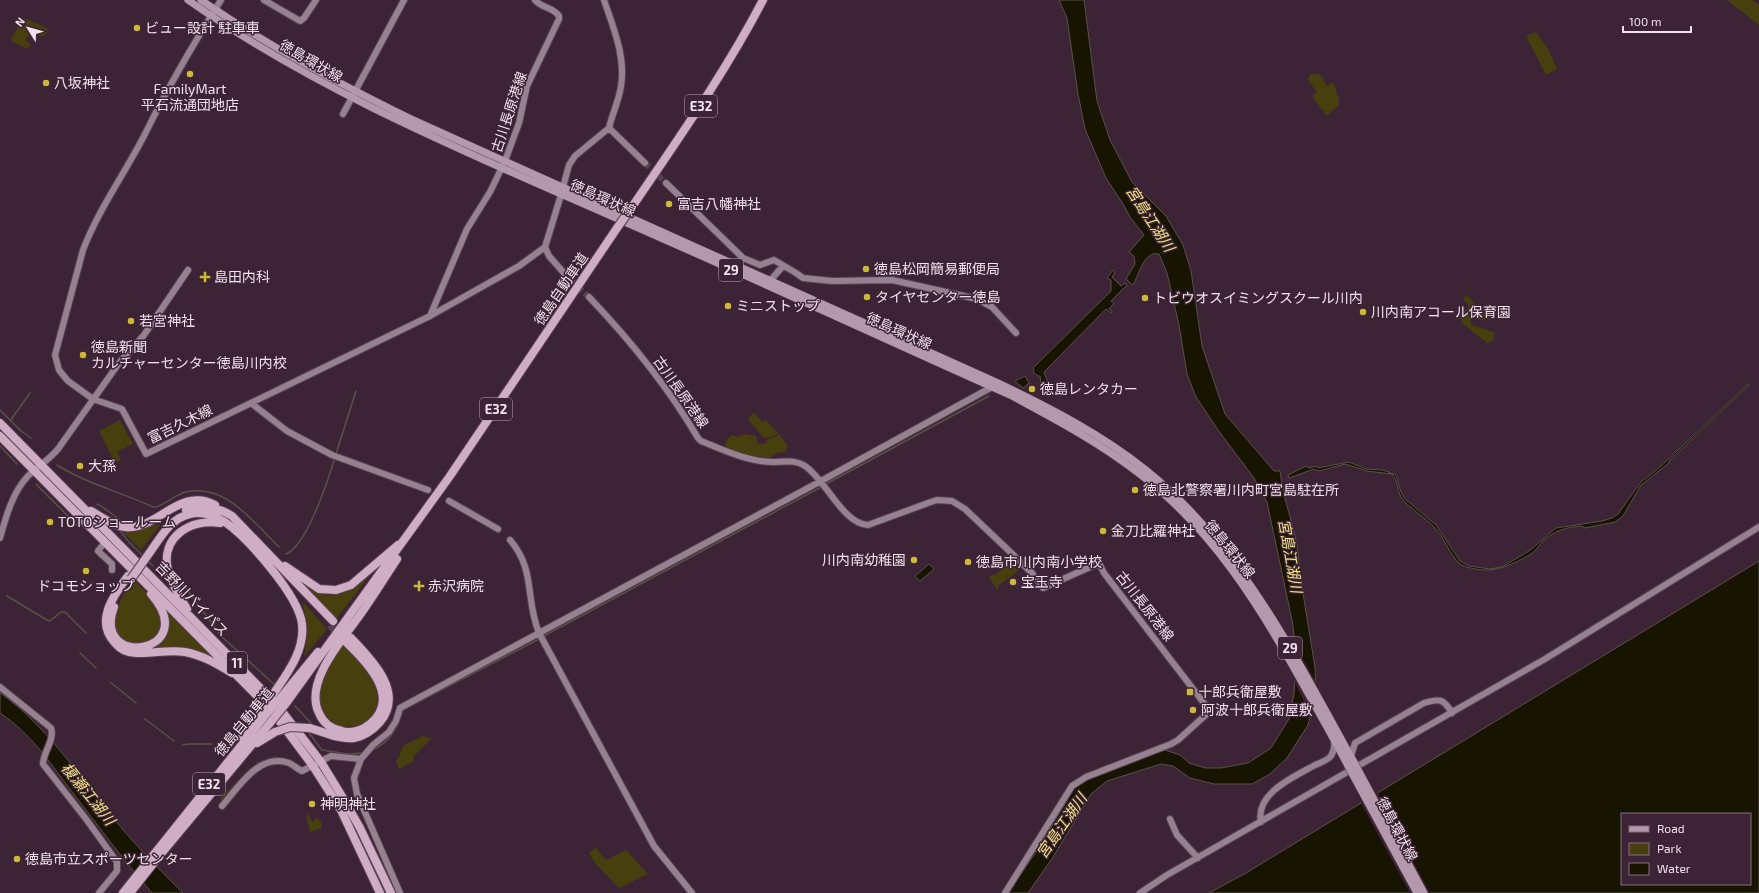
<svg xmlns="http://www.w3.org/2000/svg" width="1759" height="893" font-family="'Exo 2','Noto Sans JP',sans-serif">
<rect width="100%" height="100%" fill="#3c2336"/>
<!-- green -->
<path fill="#47400e" d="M1727,0h25l7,5v20z
M24,18l25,11 -2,4 -4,3 -12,-2 -6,6 6,5 -4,4 -17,-9z
M1536,32l12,17 9,20 -11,6 -20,-39z
M1310,74h8l5,4 3,8 7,-4 6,17v6l-12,11 -13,-17 -1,-4 4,-3 -9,-12z
M1467,295l8,9 17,9 -1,6 -10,1 -10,-3 -1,7c9,5 16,4 25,9l-2,8 -6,2 -25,-20 -3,-8 10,-7 -1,-4 -5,-5z
M754,413l9,9 3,-2 12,13c-5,5 -10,5 -15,4l-15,-18z
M120,420l13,24 -16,8 4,8 -6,3 -16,-32z
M743,434l13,2 2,8 8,-1 1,-4 8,-2 4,-3 9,12 -3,6 -8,1 -7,5 -25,-3 -20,-8 2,-8 6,-4 5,2z
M151,525h9l-19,25 -19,-19 18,-1z
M1011,562l7,9 -20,15 1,2 -2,2 -8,-13 4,-3 1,2z
M370,575l-34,44 -29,-30 1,-1c27,15 40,5 62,-13z
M134,580c8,9 24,21 27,34 7,42 -59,38 -44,-5 3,-11 11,-20 17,-29z
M302,601l25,28 -23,28c4,-23 4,-33 -2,-56z
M168,612l47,47 -60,-10 -1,-2c12,-8 18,-20 13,-34z
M344,645c12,12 26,25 31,41 19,55 -78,57 -50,-11 4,-11 12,-21 19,-30z
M423,736l8,3 -18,18 1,4 -15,8 -3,-8 4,-6v-2l3,-7z
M252,766c-4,13 -20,25 -30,34l-2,-1z
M308,814l4,8 4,-4 5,3 1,7 -12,4 -4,-16z
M596,848l10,12 20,-10 22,24 -29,14 -24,-25 -6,-10z"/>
<!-- water -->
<path fill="#171401" stroke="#595248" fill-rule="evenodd" d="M1059,0h25l13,101 13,39 22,42 34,34 17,29 8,26 11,75 23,68 49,57h6c3,33 20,66 19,98l16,98 1,28 -8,30 -21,33 -17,16 -18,10h-38l-24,-6 -17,-12 -12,-2 -54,17 -16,13 -38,63 -25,36h-20l30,-44 37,-62 9,-7 41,-17 40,-13 15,5 9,8 16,5h16l27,-5 23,-15 18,-29 5,-25 2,-34 -3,-35 -26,-123 -13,-24 -36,-48 -22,-33 -9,-23 -8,-49 -12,-52 -8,-19c-15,-4 -20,21 -26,31l-7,-6 9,-15 -1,-8 -5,-4 15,-17 -14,-18 -7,-13 -17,-26 -21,-49 -7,-35 -11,-76z
M1113,270l2,2 -3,5 9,9 4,-3 2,2 -16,16 3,2 -5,6 3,2 -1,2 -5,-4 -60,61 -2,2 6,17 -9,-5 -1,-8h-2l-5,-4 1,-2 -1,-2 78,-77v-11l-4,-2z
M1025,376l4,7 -6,5 -8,-7z
M1748,384l1,1 -80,76 1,1 -29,23 -18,31 -8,6 -30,6 -3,-2c-14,1 -27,4 -39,15 -4,4 -7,10 -12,13 -18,10 -34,19 -55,15 -6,-1 -12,-2 -17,-6 -10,-10 -14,-24 -24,-35 -9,-11 -27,-20 -34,-31 -4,-8 -3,-16 -9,-23l-25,-3 -22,-7 -26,7 -5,-2 -25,9 -1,-3 18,-9 3,2 8,-2 1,2 31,-6 17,7 17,1 13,5 5,17 4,7 31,26 24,36 9,5 21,3 12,-2 27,-16 27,-23 46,-7 10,-3 6,-4 23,-32 19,-15z
M1759,561v332h-550l37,-20zM1622,814h128v70h-128z
M929,564l5,5 -14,12 -5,-5z
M0,693c49,34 86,93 124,138 19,22 39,42 59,62h-31c-29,-33 -55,-69 -82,-104 -23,-30 -38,-54 -70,-76z"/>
<!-- pier -->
<path fill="#3c2336" d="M1292,641l26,44v10l-6,23 -19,-40 1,-18z
M1377,791l10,22 43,80h-20l-50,-92z"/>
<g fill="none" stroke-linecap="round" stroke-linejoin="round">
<!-- stream -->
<path stroke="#595248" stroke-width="1.5" d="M0,410l21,21 10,7
M10,421l20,-28
M0,446l17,18
M336,454l20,-63
M57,465c30,19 64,27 96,42 9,1 22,-13 33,-15 40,-9 67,30 93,55
M36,484l41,41 1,-1
M826,484l163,-88
M97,505l1,-1 21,15
M118,528l10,13 16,16
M286,554c21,-8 42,-74 49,-96
M148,561l5,5
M161,574l6,6
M177,576l45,61 53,48
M7,596l40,24 3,1 11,-9h4l21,21
M542,637l281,-151
M80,653l16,15
M110,682l26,21
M295,706l16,17
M145,719l29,22
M309,733l13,17 26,4 14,-1
M183,745l5,-1h24
M374,749c17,-8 23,-21 29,-39l136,-71
M258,763l18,-6"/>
<!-- secondary-tunnel -->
<path stroke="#574051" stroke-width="6" stroke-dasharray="6 3" stroke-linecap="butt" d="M645,163l21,20
M571,281l18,16"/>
<!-- highway-tunnel -->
<path stroke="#574051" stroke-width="8" stroke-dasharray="8 4" stroke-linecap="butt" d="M330,625l11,11"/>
<!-- secondary casing -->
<g stroke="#594153" stroke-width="8">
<path id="secondary" d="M221,0c-27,43 -53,87 -75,132 -20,40 -47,76 -63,118l-28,105 4,15 9,11 25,18 29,10 24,45 284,-138 89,-50 26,-19 16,-52 5,-19 3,-11 6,-9 34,-28
M264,0l36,21 4,-3 12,-18
M604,0c9,27 22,57 17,86 -2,15 -9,28 -12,42l36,35
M343,114l61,-114
M666,183l77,75 17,7 14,-5 22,13 7,5 29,3 60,-1 85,19 15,8 24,26
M545,247l4,9 22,25
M768,283l15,-17
M589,297c41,43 79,90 109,141l3,3c22,9 48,21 71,21 11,0 23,-3 33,4 21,14 38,58 63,59l60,-22 9,-3 15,1 13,8 39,37 28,27 11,15 56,-25 5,10 106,138 -32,29 -7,4 -85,33 -14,9 -67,107
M430,316l37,-87 23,-37 15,-31 14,-38 8,-37 32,-67v-3c-6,-9 -18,-8 -24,-16
M251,403l36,28 45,24 96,35
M449,501l49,28
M0,538c6,-21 12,-45 28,-62 10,-10 21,-16 30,-27l61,-86 25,-28 44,-65
M510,540c26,30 15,59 29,93l115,213 38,47
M105,542l-7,9 14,13v6
M0,687l51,41c4,12 -8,24 -8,36l43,55 31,43v9l-18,22
M1351,756l4,-13 69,-40c16,-5 20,-4 28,10
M222,806c16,-18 37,-54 67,-43 5,2 8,6 13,8l29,-15 30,3
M1170,819l7,16 21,23
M1261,822c-6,-29 33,-45 54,-57 5,-2 13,-5 16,-9 3,-5 4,-10 3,-16
M400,893l-43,-99 -3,-16 7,-19 12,-14 16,-13 7,-11 4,-13 421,-227 171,-94
M1140,893l27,-18 378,-216 214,-132"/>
</g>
<!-- primary casing -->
<g stroke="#594153" stroke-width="8">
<path id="primary" d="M188,0c132,93 285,155 432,220 131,57 260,117 390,175 45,24 90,48 131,80 72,55 120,133 163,211 15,27 30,53 44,80
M201,0c67,46 137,83 210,119l587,264c52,25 103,51 148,87 96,77 150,188 208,292"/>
</g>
<!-- highway casing -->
<g stroke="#594153" stroke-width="10">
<path id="highway" d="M632,207c46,-68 93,-134 131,-207
M0,423l277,282 44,57 22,36 17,30 31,65
M0,436l272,275 41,55 28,44 39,83
M186,510c17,-5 32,-3 46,6l101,105
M91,511c11,6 22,15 34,16 32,4 54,-41 90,-22
M148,555c11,-15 22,-37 42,-41 12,-3 25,2 35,8 23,16 74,74 77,102 3,25 -13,47 -26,66
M285,566l34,23 17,1 15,-5 47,-40
M128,576c-14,19 -34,45 -13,67 5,6 13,10 21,10 17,1 32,-4 49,-1 17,3 32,12 47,21
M114,607c-23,63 89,47 37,-13
M187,609c-7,-12 -16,-25 -19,-39 -8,-33 23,-52 52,-47
M347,643c20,19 55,55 23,81 -7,6 -19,10 -28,7 -10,-2 -19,-8 -23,-18 -16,-32 26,-76 43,-101 12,-17 23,-35 35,-53
M282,696l36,-44
M287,702l163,-226 167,-248
M309,728c14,3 29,12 45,10 10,-2 19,-8 26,-16 25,-30 -9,-63 -29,-84
M242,737l18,-25
M257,743l18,-11
M123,893l141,-176
M130,893l30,-38 110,-132"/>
</g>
<!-- secondary -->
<use href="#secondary" stroke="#968190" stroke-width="6"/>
<!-- primary -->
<use href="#primary" stroke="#b498ac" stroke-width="7"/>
<!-- highway -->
<use href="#highway" stroke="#ceadc5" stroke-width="8"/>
<!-- primary-bridge casing -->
<g stroke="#594153" stroke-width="8" stroke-linecap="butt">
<path id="primary-bridge" d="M1354,762l70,131
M1348,766l69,127"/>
</g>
<!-- highway-bridge casing -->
<g stroke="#594153" stroke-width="10" stroke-linecap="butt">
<path id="highway-bridge" d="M617,228l15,-21
M131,579l17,-24
M260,712l16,-22
M264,717l18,-21
M270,723l17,-21
M275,732l15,-5 19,1"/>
</g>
<!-- primary-bridge -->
<use href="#primary-bridge" stroke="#b498ac" stroke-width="7"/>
<!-- highway-bridge -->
<use href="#highway-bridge" stroke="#ceadc5" stroke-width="8"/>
</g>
<!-- markers -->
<g fill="#ccb938" stroke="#3c2336" stroke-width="1.5">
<circle cx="137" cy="28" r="4"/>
<circle cx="190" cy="74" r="4"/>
<circle cx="46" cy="83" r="4"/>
<circle cx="669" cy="204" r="4"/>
<circle cx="866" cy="269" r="4"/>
<path d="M203 271h4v4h4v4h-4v4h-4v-4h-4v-4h4z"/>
<circle cx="867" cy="297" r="4"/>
<circle cx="1145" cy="298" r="4"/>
<circle cx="728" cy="306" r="4"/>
<circle cx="1363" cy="312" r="4"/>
<circle cx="131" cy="321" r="4"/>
<circle cx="83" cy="355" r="4"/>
<circle cx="1032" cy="389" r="4"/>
<circle cx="80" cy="466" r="4"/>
<circle cx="1135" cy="490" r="4"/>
<circle cx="50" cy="522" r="4"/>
<circle cx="1103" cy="531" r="4"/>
<circle cx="914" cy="560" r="4"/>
<circle cx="968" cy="562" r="4"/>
<circle cx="86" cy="571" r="4"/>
<circle cx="1013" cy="582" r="4"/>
<path d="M417 580h4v4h4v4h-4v4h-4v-4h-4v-4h4z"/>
<rect x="1186" y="688" width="8" height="8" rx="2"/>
<circle cx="1193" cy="710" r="4"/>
<circle cx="312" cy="804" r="4"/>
<circle cx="17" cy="859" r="4"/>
</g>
<g text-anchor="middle" stroke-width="3" stroke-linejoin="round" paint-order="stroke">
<!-- shield labels -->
<g fill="#3c2336" stroke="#bba8b6" stroke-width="1">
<rect x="685" y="95" width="32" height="22" rx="3"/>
<rect x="719" y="259" width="24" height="22" rx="3"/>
<rect x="480" y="398" width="32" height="22" rx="3"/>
<rect x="1278" y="637" width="24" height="22" rx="3"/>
<rect x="227" y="652" width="20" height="22" rx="3"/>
<rect x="193" y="773" width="32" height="22" rx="3"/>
</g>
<g font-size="13" font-weight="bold" fill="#f2e1ed">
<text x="701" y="111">E32</text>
<text x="731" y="275">29</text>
<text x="496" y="414">E32</text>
<text x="1290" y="653">29</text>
<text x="237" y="668">11</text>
<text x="209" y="789">E32</text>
</g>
<!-- poi labels -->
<g font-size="14" fill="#f2e1ed" stroke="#3c2336" text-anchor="start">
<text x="145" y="33">ビュー設計 駐車車</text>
<text x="54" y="88">八坂神社</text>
<text x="190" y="94" text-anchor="middle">FamilyMart<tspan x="190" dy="16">平石流通団地店</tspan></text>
<text x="677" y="209">富吉八幡神社</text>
<text x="874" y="274">徳島松岡簡易郵便局</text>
<text x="214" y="282">島田内科</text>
<text x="875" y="302">タイヤセンター徳島</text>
<text x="1153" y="303">トビウオスイミングスクール川内</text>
<text x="736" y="311">ミニストップ</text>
<text x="1371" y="317">川内南アコール保育園</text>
<text x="139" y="326">若宮神社</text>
<text x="91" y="352">徳島新聞<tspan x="91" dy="16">カルチャーセンター徳島川内校</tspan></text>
<text x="1040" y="394">徳島レンタカー</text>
<text x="88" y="471">大孫</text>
<text x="1143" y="495">徳島北警察署川内町宮島駐在所</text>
<text x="58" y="527">TOTOショールーム</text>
<text x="1111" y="536">金刀比羅神社</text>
<text x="906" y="565" text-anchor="end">川内南幼稚園</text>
<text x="976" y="567">徳島市川内南小学校</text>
<text x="1021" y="587">宝玉寺</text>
<text x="86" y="591" text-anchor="middle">ドコモショップ</text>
<text x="428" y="591">赤沢病院</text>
<text x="1198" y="697">十郎兵衛屋敷</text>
<text x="1201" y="715">阿波十郎兵衛屋敷</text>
<text x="320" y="809">神明神社</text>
<text x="25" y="864">徳島市立スポーツセンター</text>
</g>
<!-- street labels -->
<g font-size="14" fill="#f2e1ed" stroke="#3c2336">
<text transform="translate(311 61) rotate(30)" y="5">徳島環状線</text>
<text transform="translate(509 112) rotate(-72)" y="5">古川長原港線</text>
<text transform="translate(603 198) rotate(24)" y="5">徳島環状線</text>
<text transform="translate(561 289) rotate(-56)" y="5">徳島自動車道</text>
<text transform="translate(899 331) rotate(24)" y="5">徳島環状線</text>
<text transform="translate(681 392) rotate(55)" y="5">古川長原港線</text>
<text transform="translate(180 424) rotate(-26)" y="5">富吉久木線</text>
<text transform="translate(1230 549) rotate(51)" y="5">徳島環状線</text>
<text transform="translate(192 599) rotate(46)" y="5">吉野川バイパス</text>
<text transform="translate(1145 606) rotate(52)" y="5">古川長原港線</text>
<text transform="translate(244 722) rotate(-51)" y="5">徳島自動車道</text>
<text transform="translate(1397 829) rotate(62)" y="5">徳島環状線</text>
</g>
<!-- water labels -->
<g font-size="15" font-style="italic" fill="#f1e27f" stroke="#3c2336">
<text transform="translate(1150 219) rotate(57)" y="5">宮島江湖川</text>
<text transform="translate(1290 556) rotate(80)" y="5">宮島江湖川</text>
<text transform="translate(88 794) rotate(51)" y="5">榎瀬江湖川</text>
<text transform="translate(1062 826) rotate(-55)" y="5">宮島江湖川</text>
</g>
</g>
<!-- legend -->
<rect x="1621" y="813" width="130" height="72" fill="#3c2336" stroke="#856f7f"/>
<rect x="1629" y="826" width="20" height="6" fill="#b498ac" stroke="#856f7f"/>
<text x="1657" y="833" font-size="12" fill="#f2e1ed">Road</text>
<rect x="1629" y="843" width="20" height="12" fill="#47400e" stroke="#856f7f"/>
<text x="1657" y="853" font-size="12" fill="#f2e1ed">Park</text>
<rect x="1629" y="863" width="20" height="12" fill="#171401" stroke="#856f7f"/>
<text x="1657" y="873" font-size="12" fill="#f2e1ed">Water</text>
<!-- north arrow -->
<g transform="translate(28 28) rotate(307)" stroke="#3c2336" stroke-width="3" paint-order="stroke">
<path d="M0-3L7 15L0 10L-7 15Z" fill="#f2e1ed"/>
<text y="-6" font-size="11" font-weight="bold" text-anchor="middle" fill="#f2e1ed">N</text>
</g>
<!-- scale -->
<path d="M1623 26v6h68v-6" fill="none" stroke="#f2e1ed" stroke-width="2"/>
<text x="1629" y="26" font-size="12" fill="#f2e1ed" stroke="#3c2336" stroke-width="3" paint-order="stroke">100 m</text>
</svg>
